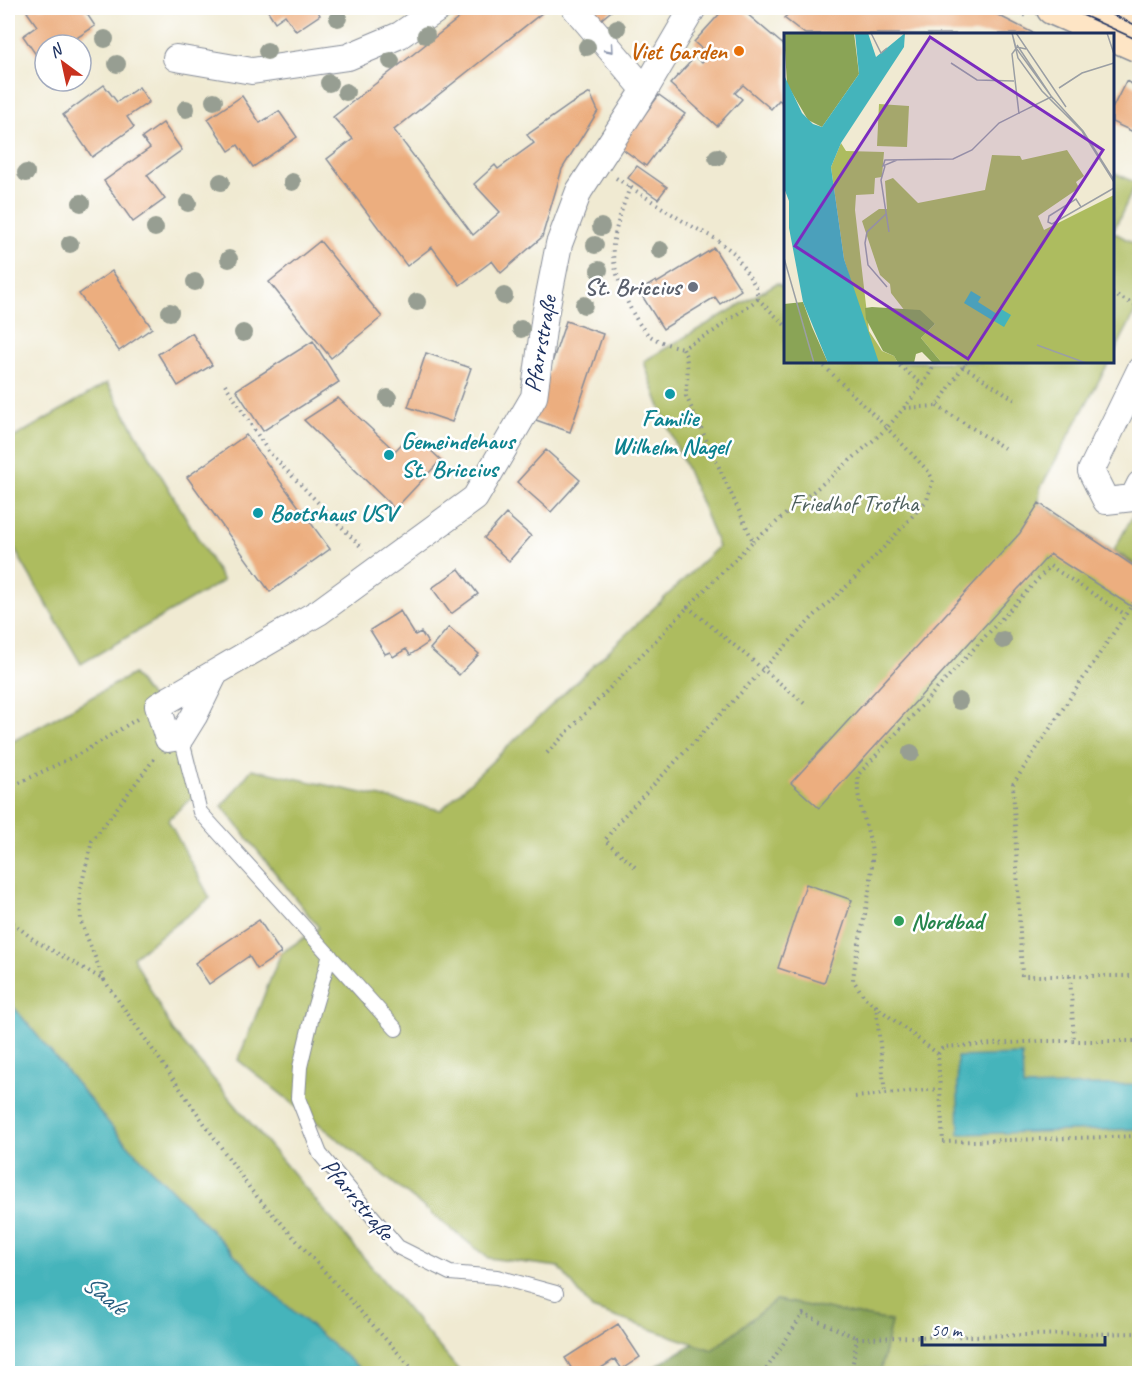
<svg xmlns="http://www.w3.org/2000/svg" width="1147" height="1381" font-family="Caveat,sans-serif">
<rect width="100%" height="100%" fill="#fff"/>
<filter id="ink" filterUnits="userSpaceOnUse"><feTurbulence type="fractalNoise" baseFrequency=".0167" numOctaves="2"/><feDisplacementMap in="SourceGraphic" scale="12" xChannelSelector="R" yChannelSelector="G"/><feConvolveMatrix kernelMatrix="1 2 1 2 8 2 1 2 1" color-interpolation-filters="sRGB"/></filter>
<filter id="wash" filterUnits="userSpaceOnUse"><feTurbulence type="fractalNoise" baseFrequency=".008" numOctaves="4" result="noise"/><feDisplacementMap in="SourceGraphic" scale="24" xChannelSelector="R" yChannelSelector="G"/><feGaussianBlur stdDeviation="1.35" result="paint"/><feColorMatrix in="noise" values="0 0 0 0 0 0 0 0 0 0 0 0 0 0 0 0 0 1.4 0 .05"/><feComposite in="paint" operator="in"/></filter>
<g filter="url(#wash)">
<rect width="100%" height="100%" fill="#f0ead2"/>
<!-- green -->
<path fill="#adbc5f" stroke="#64765e" stroke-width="1.5" d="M1113,172l23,11 -23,49 26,14v19l-5,11 5,14v15l-26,50z
M777,283l8,5 1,74h323l-69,127 -1,14 100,66v804h-259l11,-52 -115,-21 -64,50 -120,-41 -33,-42 -71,-9 -250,-198 43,-107 38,-25 -97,-122 30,-37 189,41 277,-263c-22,-64 -55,-122 -74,-186z
M107,383l116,198 -142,83 -73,-126v-97z
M1139,504v63l-25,-17z
M133,674l48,63 15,57 -28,26 42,78 -77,59 40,74 288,342h-96l-95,-82 -148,-152 -114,-139v-256z"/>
<!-- forest -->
<path fill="#8aa456" stroke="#526a5a" stroke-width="1.5" d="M776,1300l115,21 -11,52h-236l49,-29 19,6z"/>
<!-- water -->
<path fill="#44b4bb" stroke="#30728c" stroke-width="1.5" d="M8,1000l114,139 148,152 95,82h-357z
M1022,1055l1,32 116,-3v45l-180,5 -2,-77z"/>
<g id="blocks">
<!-- building -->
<path fill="#ecae7f" d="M34,8h49l12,18 -29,19h-21v14l-4,3 -18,-26 14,-10 -10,-14z
M266,8h50l4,7 -24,16 -11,-16 -10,7z
M472,8h68l3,4 -149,118 79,105 27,-23 -26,-28 21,-19 3,4 36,-26 -7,-8 44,-31 19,-11 8,18 -36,58 -20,68 -41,36 -9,-12 -32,24 -28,-38 -25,19 -80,-107 26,-20 -20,-22z
M587,8h28l-16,13z
M725,8h15l46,39v58l-7,-5 -8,9 -28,-24 -8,8 7,6 -25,27 -47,-42 25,-27 7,6 7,-8 -15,-13z
M795,8h189l51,26h-230l-21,-16z
M1126,81l14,7v47l-28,-13v-13z
M104,85l13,17 22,-15 10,15 -22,15 7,10 -42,30 -29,-42z
M659,95l26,19 -39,52 -26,-19z
M242,96l18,27 19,-12 18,26 -44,30 -15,-22 -9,6 -21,-32z
M163,123l19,27 -35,25 18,24 -32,23 -29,-41 46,-33 -8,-10z
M637,166l30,21 -9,12 -30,-21z
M320,241l62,76 -51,41 -62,-76z
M714,248l27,42 -21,14 -5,-7 -52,32 -24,-38 17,-10 1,2z
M112,271l40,57 -33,23 -40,-57z
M566,321l37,13 -33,98 -37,-13z
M192,333l20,32 -34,21 -20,-32z
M313,341l26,41 -76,49 -27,-41z
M426,353l45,15 -19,54 -44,-15z
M338,398l57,53 17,-18 29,27 -46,49 -91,-89z
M246,435l84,114 -60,43 -83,-115z
M546,450l34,30 -29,32 -34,-30z
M1039,503l101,67v42l-90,-58 -231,254 -28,-25 229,-250z
M506,514l25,22 -22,25 -25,-23z
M459,569l19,25 -27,20 -19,-26z
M400,611l15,24 6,-3 7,11 -18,12 -4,-6 -13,8 -3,-5 -5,2 -15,-24z
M449,627l30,27 -20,21 -29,-26z
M806,884l46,16 -28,83 -46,-15z
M259,920l22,33 -24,16 -8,-13 -40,28 -14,-21z
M618,1324l22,33 -18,12 -7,-10 -23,15h-17l-10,-16z"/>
</g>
</g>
<g filter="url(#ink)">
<use href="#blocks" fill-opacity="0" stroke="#868c98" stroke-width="1.5"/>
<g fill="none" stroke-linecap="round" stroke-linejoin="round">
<!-- lane casing -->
<g stroke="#868c98" stroke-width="16">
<path id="lane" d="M181,737l19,75 196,217
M330,955l-17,57 -13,55 -2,31 22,56 78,93 52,26 47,4 59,16"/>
</g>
<!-- street casing -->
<g stroke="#868c98" stroke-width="28">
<path id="street" d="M575,8l70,82
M176,58l76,13 96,-14 52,-22 39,-27
M1140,370l-49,101 15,30 27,-3 7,-14
M215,673l-21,43 -13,21 -13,2 -10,-33 161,-94 156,-114 59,-101 11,-82 14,-71 20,-53 66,-101 48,-82"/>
</g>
<!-- secondary casing -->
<g stroke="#868c98" stroke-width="36">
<path id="secondary" d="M1053,8l87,38
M1112,8l28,12"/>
</g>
<!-- path -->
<path stroke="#868c98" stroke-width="4" stroke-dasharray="1.5 4.5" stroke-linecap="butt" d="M1007,8l19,8
M616,178l70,45 30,16 18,14 22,34 2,12 28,27
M630,187c-7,19 -14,38 -17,58 -3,22 19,76 36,90 9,7 23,11 34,13
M1112,294l28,13
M758,299l-44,32 -31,17c7,17 4,30 3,48l67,145 -65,66 117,97
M820,362l67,66 36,-43 13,-23
M895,362l28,23
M963,366l54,35
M225,384l43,67 95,98
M937,406l67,42
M904,408l33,-2 29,-44
M1140,593l-127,191 9,192h118
M547,753l141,-146
M8,785l9,-1 66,-32 54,-33
M635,867l-30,-27 15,-20 193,-203 35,-32 40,-42 39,-43 6,-20 -5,-9 -41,-43c-31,28 -62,54 -94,80 -14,11 -25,23 -40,33
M8,919l26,21 70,40 -23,-58 -1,-31 12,-50 62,-82
M1070,976l4,65
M104,980l147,210 166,184
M876,1005l9,89 54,-5
M1140,1041h-97l-100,6 -5,7 5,88 197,-6
M938,1054l-73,-56 -12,-18c4,-40 18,-78 19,-119 1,-22 -10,-42 -13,-63 -2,-7 -1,-16 -1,-23l192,-209 76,49
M855,1097l30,-3
M763,1374l40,-60 54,24
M851,1374l6,-36 283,-5"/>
<!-- lane -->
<use href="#lane" stroke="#fff" stroke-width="14"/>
<!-- street -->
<use href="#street" stroke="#fff" stroke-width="26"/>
<!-- secondary -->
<use href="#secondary" stroke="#fee5c5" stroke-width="33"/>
<!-- tram -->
<path stroke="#1b2f5e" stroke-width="1.5" d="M1067,8l73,33
M1097,8l43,19"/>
</g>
<!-- trees -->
<g fill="#979e92">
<circle cx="338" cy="18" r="9"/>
<circle cx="617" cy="28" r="9"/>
<circle cx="426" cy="35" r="9"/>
<circle cx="105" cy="39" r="9"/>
<circle cx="587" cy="47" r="9"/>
<circle cx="267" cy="51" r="9"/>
<circle cx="391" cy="61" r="9"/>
<circle cx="117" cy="64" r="9"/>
<circle cx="329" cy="83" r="9"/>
<circle cx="346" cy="92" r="9"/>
<circle cx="214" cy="101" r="9"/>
<circle cx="186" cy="109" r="9"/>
<circle cx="717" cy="157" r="9"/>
<circle cx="26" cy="173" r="9"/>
<circle cx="221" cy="182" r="9"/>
<circle cx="292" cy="182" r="9"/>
<circle cx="81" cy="203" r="9"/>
<circle cx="188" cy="203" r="9"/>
<circle cx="601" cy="227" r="9"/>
<circle cx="155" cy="228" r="9"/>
<circle cx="70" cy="244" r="9"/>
<circle cx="595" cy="245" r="9"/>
<circle cx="660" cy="250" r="9"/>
<circle cx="229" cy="259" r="9"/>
<circle cx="599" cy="270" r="9"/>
<circle cx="195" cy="282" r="9"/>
<circle cx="504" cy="296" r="9"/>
<circle cx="417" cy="302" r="9"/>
<circle cx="584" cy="305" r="9"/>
<circle cx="170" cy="312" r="9"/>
<circle cx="521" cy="329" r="9"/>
<circle cx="243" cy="333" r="9"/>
<circle cx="388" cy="398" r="9"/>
<circle cx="1003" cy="640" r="9"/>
<circle cx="959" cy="701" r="9"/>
<circle cx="911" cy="753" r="9"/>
</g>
<!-- one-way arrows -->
<defs><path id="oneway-chevron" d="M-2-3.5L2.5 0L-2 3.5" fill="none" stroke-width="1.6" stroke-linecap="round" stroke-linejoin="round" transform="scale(1.5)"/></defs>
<use stroke="#8d97ae" href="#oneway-chevron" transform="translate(610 49) rotate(49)"/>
</g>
<!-- markers -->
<circle fill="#e8710a" stroke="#fff" stroke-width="2" cx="739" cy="51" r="6"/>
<circle fill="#6b7280" stroke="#fff" stroke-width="2" cx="693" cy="287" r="6"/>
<g fill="#0f9aa8" stroke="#fff" stroke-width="2">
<circle cx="670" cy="394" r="6"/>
<circle cx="389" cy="455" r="6"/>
<circle cx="258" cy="513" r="6"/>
</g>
<circle fill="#2e9e5b" stroke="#fff" stroke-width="2" cx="899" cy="921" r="6"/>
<g text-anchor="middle" stroke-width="5" stroke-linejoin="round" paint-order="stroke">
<!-- food labels -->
<g font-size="24" font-weight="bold" fill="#c56008" stroke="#fff" text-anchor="end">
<text x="727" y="59">Viet Garden</text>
</g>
<!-- worship labels -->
<g font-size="24" font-weight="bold" fill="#5b616d" stroke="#fff" text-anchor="end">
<text x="681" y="295">St. Briccius</text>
</g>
<!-- street labels -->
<g font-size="24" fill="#1b2f5e" stroke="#fff">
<text transform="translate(540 344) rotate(-80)" y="8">Pfarrstraße</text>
<text transform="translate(358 1199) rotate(50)" y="8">Pfarrstraße</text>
</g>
<!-- culture labels -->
<g font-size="24" font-weight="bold" fill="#0d838f" stroke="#fff" text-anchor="start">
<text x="670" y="426" text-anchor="middle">Familie<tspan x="670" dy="28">Wilhelm Nagel</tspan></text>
<text x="401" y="449">Gemeindehaus<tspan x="401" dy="28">St. Briccius</tspan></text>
<text x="270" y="521">Bootshaus USV</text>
</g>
<!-- park labels -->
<g font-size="24" fill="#4e605e" stroke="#fff">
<text x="854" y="511">Friedhof Trotha</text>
</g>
<!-- leisure labels -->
<g font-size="24" font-weight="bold" fill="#27864d" stroke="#fff" text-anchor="start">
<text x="911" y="929">Nordbad</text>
</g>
<!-- water labels -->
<g font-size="26" font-style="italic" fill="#295e7f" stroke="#fff">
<text transform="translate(105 1294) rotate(39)" y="9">Saale</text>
</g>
</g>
<!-- overview -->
<g transform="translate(784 33)">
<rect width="330" height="330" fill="#f0ead2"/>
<path d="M95,71l30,2 -2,41 -30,-1zM57,110l5,8 38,1 -2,25 -7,1 -1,16 -18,1 -1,15 14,121 13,20 12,5 4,7h-19l-8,-14 -27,-90 -13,-92zM283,117l17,26 -8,6 3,6 -41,28 6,14 70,-35v168h-172l-21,-25 14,-14 -30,-13 -14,-18 -1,-9 -10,-9 -18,-54 17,-12h8l-2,-28 8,-3 25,25 67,-13 7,-35 28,1 2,4z" fill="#adbc5f"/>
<path d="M0,0h70l5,41 -37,53 -14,-7 -21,-36zM19,269l9,25 16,36h-44v-59zM88,274l48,3 15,14 -14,14 21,25h-9l-11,-11 -6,2 -2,9h-16l-4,-7 -11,-5 -17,-32 -1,-11z" fill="#8aa456"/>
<path d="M71,0h13l8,24 29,-24 -1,14 -63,96 -10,24 13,92 35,104h-51l-25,-61 -14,-74v-27l-5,-13v-113l18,38 11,11 9,3 37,-53zM187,258l10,6 -3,5 19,12 4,-5 10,6 -7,12 -10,-6 2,-6 -4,5 -28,-17z" fill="#44b4bb"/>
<path fill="none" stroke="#9b9fa4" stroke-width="1.5" d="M87,0l10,20 6,-5M228,0l6,25 24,33 40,40 32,51M228,0l4,15 35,48 32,35 31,49M232,0l50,74M323,0l7,21M233,12l36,54M167,30l26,17 37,1M275,55l23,-15 32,-10M235,81l-7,-60 5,-7 9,2M113,127l-14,6 2,-6 68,-1 19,-9 27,-27 52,-26M101,133l-4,14 8,52M297,174l-5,-8 -27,17 -1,6 4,2 62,-36M102,181l-19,18 -2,11 3,22 19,22M0,225l30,105M253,312l49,18"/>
<path fill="#7b2cbf" fill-opacity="0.15" stroke="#7b2cbf" stroke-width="3" d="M146,4l173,113 -135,209 -173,-113z"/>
<rect width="330" height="330" fill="none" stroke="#1b2f5e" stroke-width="3"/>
</g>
<!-- margin -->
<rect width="1147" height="1381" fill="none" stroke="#fff" stroke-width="30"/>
<!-- north arrow -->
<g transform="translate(63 63) rotate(327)"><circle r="28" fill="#ffffff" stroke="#a4acbf" stroke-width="1.5"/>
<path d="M0-4.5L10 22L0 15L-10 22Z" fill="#c8321e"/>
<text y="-9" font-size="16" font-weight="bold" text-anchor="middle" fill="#1b2f5e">N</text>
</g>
<!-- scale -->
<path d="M922 1336v9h183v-9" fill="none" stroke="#1b2f5e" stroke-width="3"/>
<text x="931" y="1336" font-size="18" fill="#1b2f5e" stroke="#ffffff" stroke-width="4.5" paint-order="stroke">50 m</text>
</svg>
